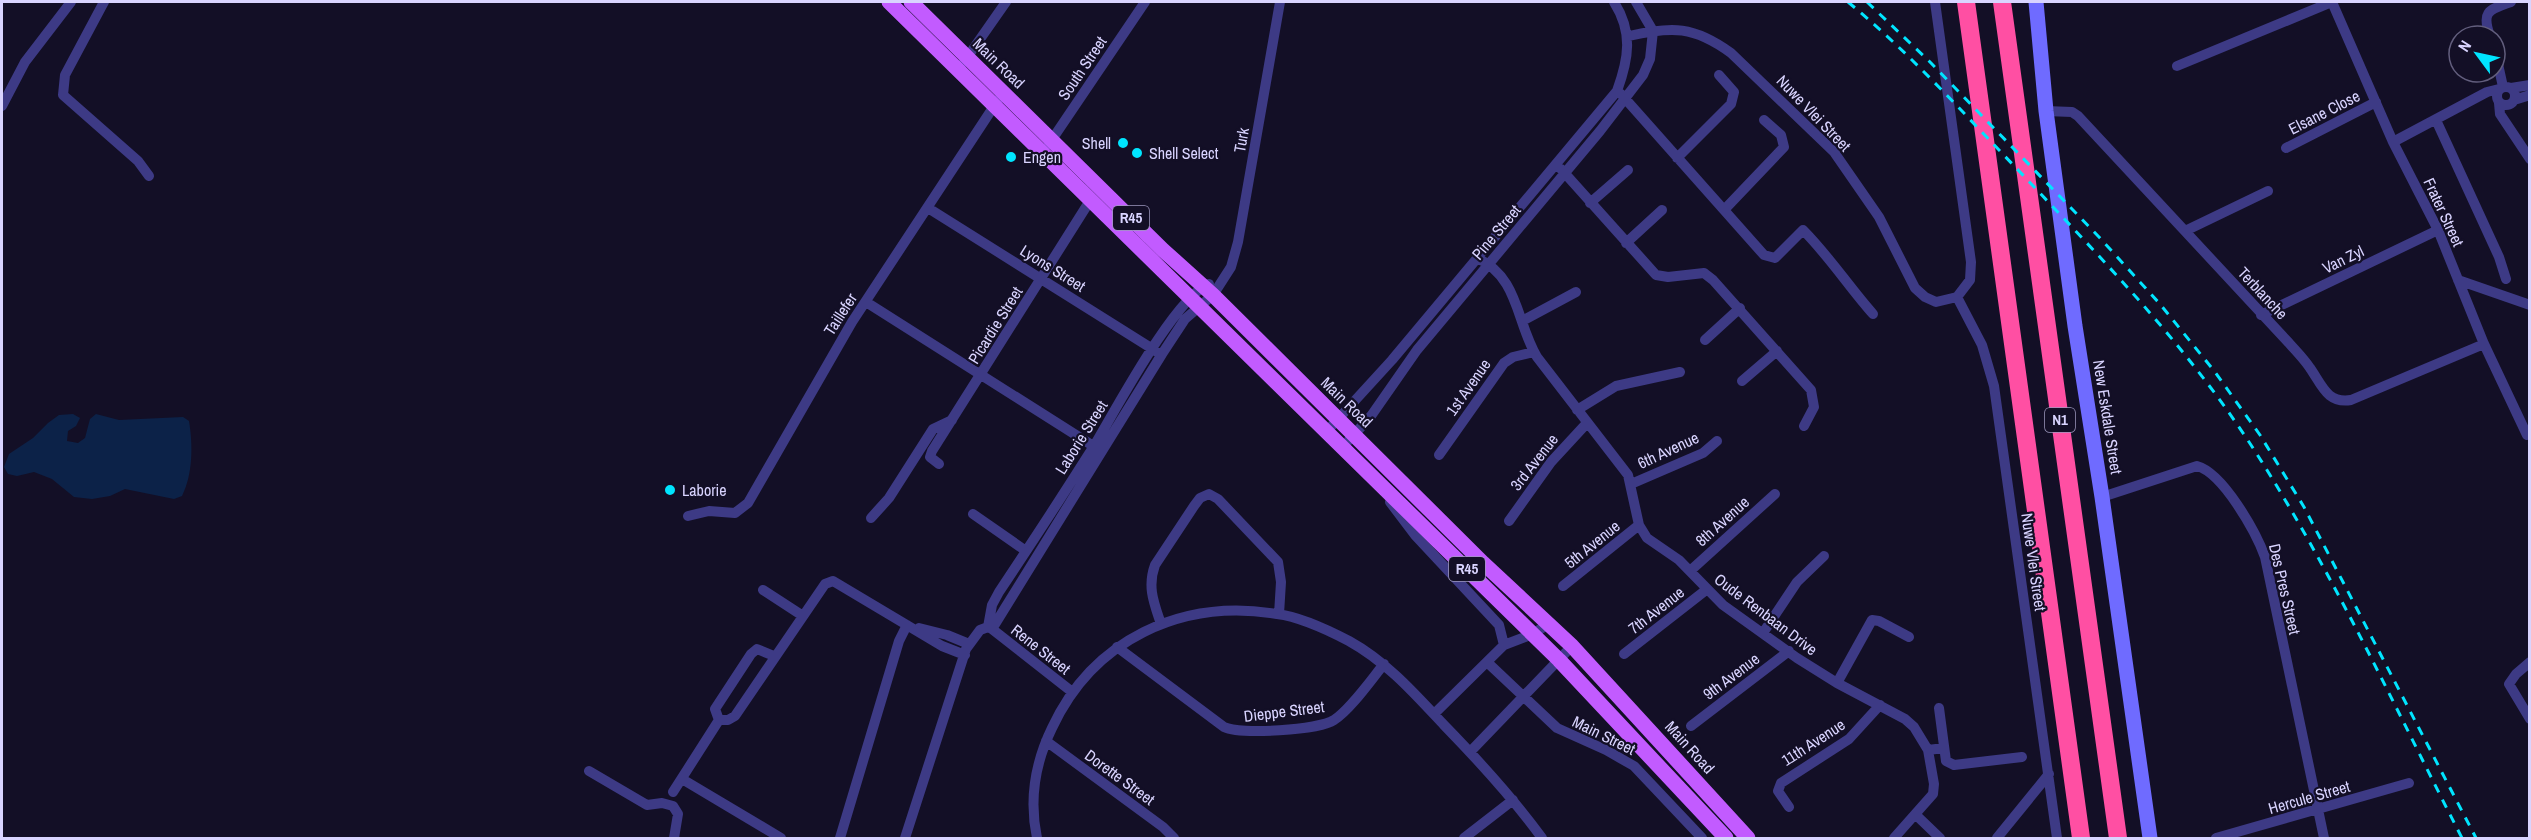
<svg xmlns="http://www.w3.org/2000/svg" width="2531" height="840" font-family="'Archivo Narrow',sans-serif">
<rect width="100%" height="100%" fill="#130f26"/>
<!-- water -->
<path fill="#0c2248" d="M73,414l7,4 -4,8 -8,5 -1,10 11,2 7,-5 5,-19 6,-5 23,6 64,-3 6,4c4,24 4,53 -7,75l-8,3 -49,-10 -15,7 -18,3 -18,-2 -22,-18 -18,-7 -17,4 -9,-2 -4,-7 5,-13 24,-16 15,-15 11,-8z"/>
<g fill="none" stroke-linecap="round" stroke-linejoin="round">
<!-- street -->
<path stroke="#3d3a85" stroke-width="10" d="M104,2l-39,73 -2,20 75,66 11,15
M1935,2l36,260 -1,18 -13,17 25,48 12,41 63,452
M2332,2l61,140 45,88 46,114 43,91
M1629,36c43,-10 65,-10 102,17l103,99 45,65 36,71 10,9 11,5 21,-5
M2490,36c-9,-25 -1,-26 21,-34
M2495,50l8,37
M964,62l42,-60
M2177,66l155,-64
M2497 96a9 9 0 1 1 18 0a9 9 0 1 1-18 0Z
M2511,88l19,-3
M1621,94l143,161 11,3 28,-28c26,26 46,57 70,84
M2514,100l16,-5
M2499,103l1,11 30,45
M2,106l23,-44 46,-60
M2046,111l26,1 6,4 211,227c7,8 15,16 21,25 12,17 17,36 41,32l133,-56
M2436,120l63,137 7,22
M2393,142l94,-50 12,-3
M1049,144l96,-142
M2286,148l90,-46
M1677,158l54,-54 3,-12 -15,-17
M1561,169l95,106 12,2 36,-4 9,7 98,110 3,17 -10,19
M1590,203l38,-33
M928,208l231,145
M1724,210l60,-63 -3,-12 -17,-15
M2185,231l83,-40
M1626,243l36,-33
M1477,258c42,19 39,64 60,99l91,118 11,50 8,13 32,22 44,45 74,53 40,25 68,36 9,8 14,23 16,-2
M2458,280l72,25
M866,302l232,147
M2261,315l177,-85
M1522,321l54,-29
M1705,340l35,-32
M1742,381l35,-30
M1577,410l39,-24 64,-14
M1328,430l64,-70 225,-269c12,-33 16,-59 -3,-89
M1349,440l22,-24 46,-66 183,-219 43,-56 7,-16 3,-28 -17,-29
M1439,455l65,-92 9,-6 21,-5
M939,464l-9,-7 2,-6 159,-252
M1631,484l72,-31 14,-12
M2102,497l95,-31c26,7 59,66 68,91l59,281
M1390,502l25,33 84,90 5,20
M973,514l53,37
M688,516l21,-5 26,2 13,-10 104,-181 146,-222
M871,518l18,-20 44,-69 19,-9
M1509,521l42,-59 36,-39
M1690,571l85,-77
M1563,586l76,-61
M763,590l40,26
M1161,624c-7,-21 -14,-37 -6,-59l39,-59 6,-8 9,-4 9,5 60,63 3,20 -2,32
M988,627l4,-22 7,-13c32,-48 64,-97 95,-146 21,-35 81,-149 115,-162
M919,628l28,7 22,9
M992,629l170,-275 23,-35 28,-24 18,-28 7,-25 42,-240
M992,629l79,62
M1763,633l34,-51 27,-26
M1117,647l107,80c16,8 95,3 110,-7 16,-10 37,-40 50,-56
M1624,654l82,-64
M2530,662l-14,12 -7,10 21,35
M1488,663l69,65 49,22 28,16 68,72
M1837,683l35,-63 7,1 30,16
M1939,708l7,53 8,4 68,-8
M1434,714l70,-69 29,-11 15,-10
M719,720h9l7,-4 90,-132 8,-3 109,65 23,9
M719,720l-4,-11 36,-55 6,-5 17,7
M1691,726l98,-75
M1046,741l117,86 11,11
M1470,752l102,-106
M589,771l58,34 15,-2 11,3 5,8 -4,24
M682,779l99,59
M673,792l46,-72
M1789,807l-11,-16 3,-8 68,-44 31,-34
M1916,815l24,23
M840,838l59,-197 8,-16
M905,838l61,-189 14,-19 8,-3 4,2
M1037,838c-8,-38 -2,-75 15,-110 41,-88 129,-130 225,-114 24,3 51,16 72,27 38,21 66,53 95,84 35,36 69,73 98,113
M1464,838l49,-38
M1894,838l39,-44 1,-10 -6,-34
M1997,838l52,-64
M2216,838l193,-55"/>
<!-- secondary -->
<path stroke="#6f6bff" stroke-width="15" d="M2036,2l10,109 29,215 27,171 48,341"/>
<!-- primary -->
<path stroke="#c25bff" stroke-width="15" d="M889,2l670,658 167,178
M911,2l252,248 50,45 270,268 89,83 176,192"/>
<!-- highway -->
<path stroke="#ff4fa3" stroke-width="18" d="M1966,2l115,836
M2002,2l116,836"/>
<!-- rail -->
<path stroke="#00e5ff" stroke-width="3" stroke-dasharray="9 8" stroke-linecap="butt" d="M1848,2c62,51 116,112 172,170 82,87 165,172 231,273 80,123 144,263 211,393
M1867,2l63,60 169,175 61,67 55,68 45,63 44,72 172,331"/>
</g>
<!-- markers -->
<g fill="#00e5ff" stroke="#130f26" stroke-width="2">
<circle cx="1123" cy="143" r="6"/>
<circle cx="1137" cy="153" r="6"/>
<circle cx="1011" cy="157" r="6"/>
<circle cx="670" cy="490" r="6"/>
</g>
<g text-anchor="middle" stroke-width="4.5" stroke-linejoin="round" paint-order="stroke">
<!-- shield labels -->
<g fill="#130f26" stroke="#9e99be" stroke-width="1.5">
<rect x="1113" y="206" width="36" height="24" rx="4.5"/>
<rect x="2045" y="408" width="30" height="24" rx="4.5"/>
<rect x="1449" y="557" width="36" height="24" rx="4.5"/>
</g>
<g font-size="15" font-weight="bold" fill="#d9d4ff">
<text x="1131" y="223">R45</text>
<text x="2060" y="425">N1</text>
<text x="1467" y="574">R45</text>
</g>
<!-- street labels -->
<g font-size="16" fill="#d9d4ff" stroke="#130f26">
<text transform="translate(999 63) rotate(44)" y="6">Main Road</text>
<text transform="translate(1082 68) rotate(-56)" y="6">South Street</text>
<text transform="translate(2324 112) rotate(-27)" y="6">Elsane Close</text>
<text transform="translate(1814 113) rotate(46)" y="6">Nuwe Vlei Street</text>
<text transform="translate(1241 140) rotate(-80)" y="6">Turk</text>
<text transform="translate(2444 212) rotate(65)" y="6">Frater Street</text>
<text transform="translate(1496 232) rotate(-50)" y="6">Pine Street</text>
<text transform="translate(2343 259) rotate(-26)" y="6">Van Zyl</text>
<text transform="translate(1053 268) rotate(32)" y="6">Lyons Street</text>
<text transform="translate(2263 293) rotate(47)" y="6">Terblanche</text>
<text transform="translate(840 314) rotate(-57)" y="6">Taillefer</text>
<text transform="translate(995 325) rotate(-58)" y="6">Picardie Street</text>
<text transform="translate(1468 387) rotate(-55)" y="6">1st Avenue</text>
<text transform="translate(1347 402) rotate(44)" y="6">Main Road</text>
<text transform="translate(2108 417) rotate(81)" y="6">New Eskdale Street</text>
<text transform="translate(1081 437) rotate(-58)" y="6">Laborie Street</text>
<text transform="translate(1668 450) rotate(-25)" y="6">6th Avenue</text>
<text transform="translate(1534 462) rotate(-52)" y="6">3rd Avenue</text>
<text transform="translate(1722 521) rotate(-42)" y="6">8th Avenue</text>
<text transform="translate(1592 544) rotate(-39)" y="6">5th Avenue</text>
<text transform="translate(2034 562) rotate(82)" y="6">Nuwe Vlei Street</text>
<text transform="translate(2285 589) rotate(77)" y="6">Des Pres Street</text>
<text transform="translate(1656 610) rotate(-38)" y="6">7th Avenue</text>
<text transform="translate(1766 614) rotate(37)" y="6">Oude Renbaan Drive</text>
<text transform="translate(1041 649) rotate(38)" y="6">Rene Street</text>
<text transform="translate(1731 676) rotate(-37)" y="6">9th Avenue</text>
<text transform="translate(1284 711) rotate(-7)" y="6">Dieppe Street</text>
<text transform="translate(1604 735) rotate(26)" y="6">Main Street</text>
<text transform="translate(1813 742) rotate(-33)" y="6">11th Avenue</text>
<text transform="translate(1690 747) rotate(48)" y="6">Main Road</text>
<text transform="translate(1120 777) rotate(36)" y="6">Dorette Street</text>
<text transform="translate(2309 797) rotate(-16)" y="6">Hercule Street</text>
</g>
<!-- poi labels -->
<g font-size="16" fill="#d9d4ff" stroke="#130f26" text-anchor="start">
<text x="1111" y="149" text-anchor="end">Shell</text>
<text x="1149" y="159">Shell Select</text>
<text x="1023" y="163">Engen</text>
<text x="682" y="496">Laborie</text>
</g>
</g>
<!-- border -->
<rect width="2531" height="840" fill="none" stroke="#d9d4ff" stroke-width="6"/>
<!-- north arrow -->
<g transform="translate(2477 54) rotate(303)"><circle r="28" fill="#130f26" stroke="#625e7d" stroke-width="1.5"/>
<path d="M0-4.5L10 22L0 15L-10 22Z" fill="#00e5ff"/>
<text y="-9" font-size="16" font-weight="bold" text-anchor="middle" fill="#d9d4ff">N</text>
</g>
</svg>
